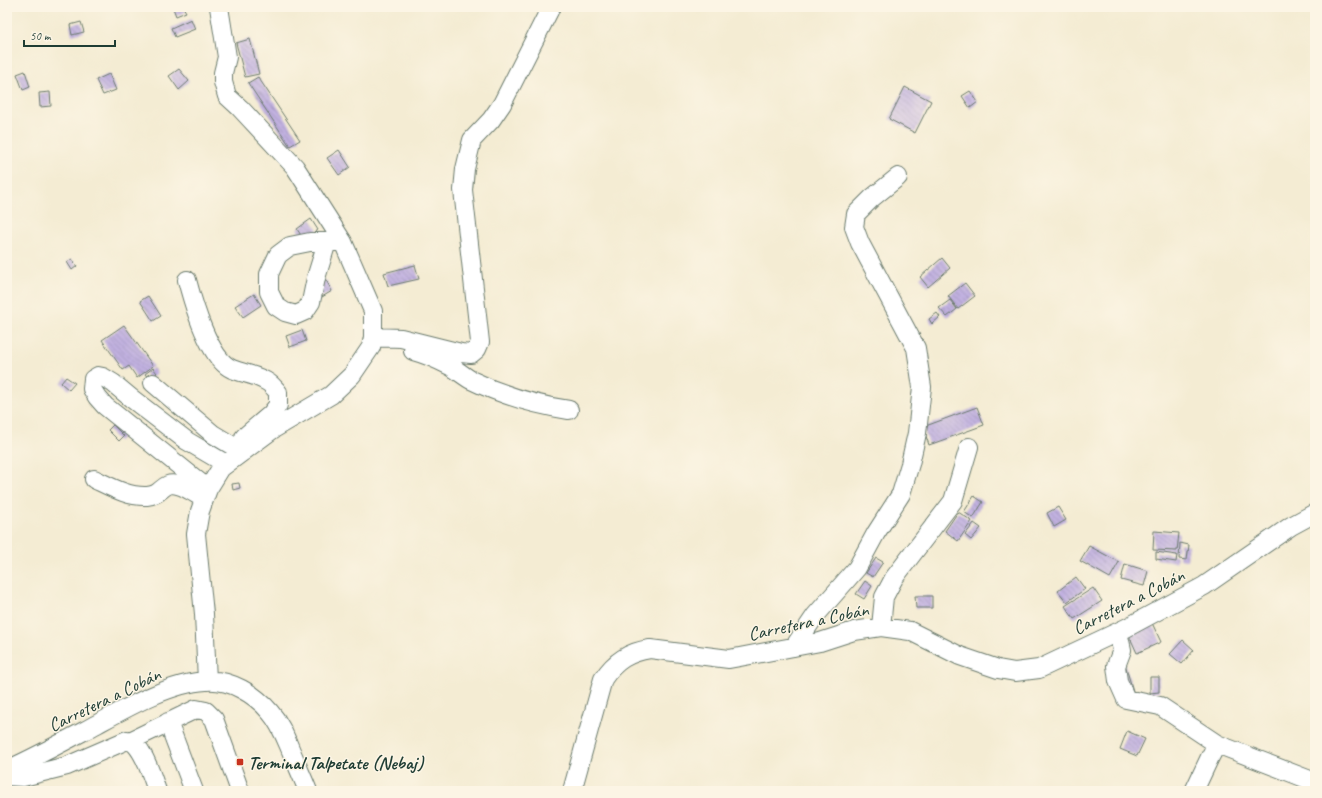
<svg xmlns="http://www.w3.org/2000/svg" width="1322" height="798" font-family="Caveat,sans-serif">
<defs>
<pattern id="building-back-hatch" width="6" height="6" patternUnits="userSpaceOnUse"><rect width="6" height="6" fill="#c1b1e0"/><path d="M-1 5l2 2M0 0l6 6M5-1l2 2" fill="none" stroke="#9c91b6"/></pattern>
</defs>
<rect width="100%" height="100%" fill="#fcf5e5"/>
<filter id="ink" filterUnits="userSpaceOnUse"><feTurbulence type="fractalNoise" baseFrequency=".025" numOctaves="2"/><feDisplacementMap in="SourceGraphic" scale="8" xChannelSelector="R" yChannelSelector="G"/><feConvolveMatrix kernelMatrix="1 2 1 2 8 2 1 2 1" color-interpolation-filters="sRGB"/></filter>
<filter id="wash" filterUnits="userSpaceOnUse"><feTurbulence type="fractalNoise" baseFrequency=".012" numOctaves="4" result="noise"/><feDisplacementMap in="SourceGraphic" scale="16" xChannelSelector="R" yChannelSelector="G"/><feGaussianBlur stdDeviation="0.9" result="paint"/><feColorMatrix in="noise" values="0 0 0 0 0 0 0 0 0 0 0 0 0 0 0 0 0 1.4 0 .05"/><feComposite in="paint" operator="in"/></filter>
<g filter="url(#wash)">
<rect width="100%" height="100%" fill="#f4ecd3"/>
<g id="blocks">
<!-- building -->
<path fill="url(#building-back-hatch)" d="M175,7h8l3,5 -10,4 -3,-8z
M191,19l4,10 -20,8 -4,-9z
M81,22l3,10 -12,3 -2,-10z
M250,39l9,35 -14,3 -9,-34z
M179,69l10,12 -10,9 -10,-14z
M25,71l5,16 -7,3 -6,-16z
M109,74l7,16 -13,5 -7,-15z
M258,77l42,63 -10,6 -42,-63z
M905,87l26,14 -16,32 -26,-14z
M970,91l8,11 -8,6 -8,-12z
M50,92l1,14 -11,1 -1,-14z
M339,150l11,17 -11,8 -12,-17z
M311,219l7,11 -14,10 -7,-11z
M942,258l8,10 -22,19 -8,-10z
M72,259l5,7 -5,4 -5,-8z
M415,265l4,14 -31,7 -4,-13z
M326,280l6,11 -10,6 -7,-12z
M965,283l10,13 -17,13 -10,-13z
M254,294l7,11 -18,12 -8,-11z
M148,296l13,20 -8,5 -13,-20z
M950,300l7,9 -10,8 -8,-9z
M937,313l3,4 -8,7 -3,-5z
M124,325l29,41 -16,12 -8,-12 -6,4 -21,-30z
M302,330l4,11 -16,6 -4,-11z
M153,368l4,5 -8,6 -4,-5z
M66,377l9,6 -6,7 -8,-7z
M977,407l7,18 -55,20 -6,-18z
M113,425l11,11 -5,5 -11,-11z
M239,483l1,5 -7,2 -1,-6z
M974,496l9,6 -10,16 -9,-6z
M1058,507l8,13 -12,7 -7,-14z
M958,512l14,9 -14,20 -13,-10z
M974,523l7,5 -10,12 -6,-5z
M1154,531l25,2 -2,18 -24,-1z
M1180,543l9,2 -2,15 -8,-1z
M1089,546l30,16 -9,16 -30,-17z
M1156,552l21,3 -1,7 -20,-3z
M876,558l7,4 -10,15 -7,-4z
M1125,564l23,7 -4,15 -23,-6z
M1076,577l9,12 -18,13 -9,-11z
M865,581l7,5 -8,13 -8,-5z
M1093,588l9,13 -28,18 -9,-13z
M915,596h17v12h-16z
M1152,623l9,19 -24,11 -9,-20z
M1183,640l11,10 -12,14 -12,-10z
M1125,664l8,27 -6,2 -7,-27z
M1150,677h9v15l-9,1z
M1127,731l18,8 -8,17 -17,-7z"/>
</g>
</g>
<g filter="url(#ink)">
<use href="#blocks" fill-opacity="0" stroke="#6a7a6c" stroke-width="1"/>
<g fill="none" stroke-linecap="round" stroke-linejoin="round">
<!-- minor casing -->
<g stroke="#6a7a6c" stroke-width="20">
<path id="minor" d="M327,242l-11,36 -5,24 -6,9 -9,4 -11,-3 -9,-6 -7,-14v-18l9,-19 12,-9 20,-4h33
M187,280c6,23 22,79 45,89 12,5 26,6 37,14 3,2 6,6 9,9v13l-7,9 -27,23
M373,337l28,1 60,15 10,1 6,-5 3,-7 -17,-152 2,-21 7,-29 19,-20 11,-16 49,-97
M413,351c13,3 25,9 37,15 7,4 14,10 21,14 31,15 64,25 98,30
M153,383l60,51 30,18
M94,479c17,8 34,18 53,17 13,-1 13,-8 21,-11 10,-4 28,9 36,14
M208,489l-103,-83 -8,-9 -5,-8 1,-10 5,-3 5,1 10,6 18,15 56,43 39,23
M881,627l3,-30 10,-19 59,-77 16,-54
M1118,632l4,18 -6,16 2,15 8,18 34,7 57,38 98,38
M794,647l21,-31 42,-48 19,-35 25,-39 9,-30 7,-31 5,-46 -6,-39 -56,-105 -6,-16 2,-13 16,-16 26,-21
M207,681l-3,-67 -8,-80 4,-23 8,-22 13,-21 51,-38 59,-35 21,-20 19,-28 2,-10v-26l-30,-69 -48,-75 -55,-59 -13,-12 -4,-14v-9l4,-16 -8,-50
M168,722l26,69
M132,740l64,-31 10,2 8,8 26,72
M7,770c31,-14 60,-30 90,-46 31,-17 73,-41 109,-43 24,-2 49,13 64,31 9,10 14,22 19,34 6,15 13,30 19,45
M7,776l16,1 44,-11 60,-26c14,0 26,39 30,51
M572,791l31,-112c12,-18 26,-27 47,-30l79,10 91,-17 34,-11 27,-4 29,4 50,25 38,13 17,3 24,-3 87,-41 78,-42 87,-60 24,-13
M1194,791l16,-34 7,-13"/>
</g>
<!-- minor -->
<use href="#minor" stroke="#fff" stroke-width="18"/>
</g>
</g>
<!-- markers -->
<rect fill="#c8321e" stroke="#fcf5e5" stroke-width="1.5" x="236" y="758" width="8" height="8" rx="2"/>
<g text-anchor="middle" stroke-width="3" stroke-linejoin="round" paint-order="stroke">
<!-- street labels -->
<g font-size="19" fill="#1f3d34" stroke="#fcf5e5">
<text transform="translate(1128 601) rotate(-27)" y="7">Carretera a Cobán</text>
<text transform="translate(808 621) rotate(-12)" y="7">Carretera a Cobán</text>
<text transform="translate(104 699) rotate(-26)" y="7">Carretera a Cobán</text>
</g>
<!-- poi labels -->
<g font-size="19" font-weight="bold" fill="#1f3d34" stroke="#fcf5e5" text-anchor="start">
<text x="248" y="769">Terminal Talpetate (Nebaj)</text>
</g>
</g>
<!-- margin -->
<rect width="1322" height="798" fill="none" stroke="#fcf5e5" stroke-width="24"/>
<!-- scale -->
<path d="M24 40v6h91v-6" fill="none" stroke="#1f3d34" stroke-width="2"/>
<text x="30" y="40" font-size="12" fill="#1f3d34" stroke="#fcf5e5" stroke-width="3" paint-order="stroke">50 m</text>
</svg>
